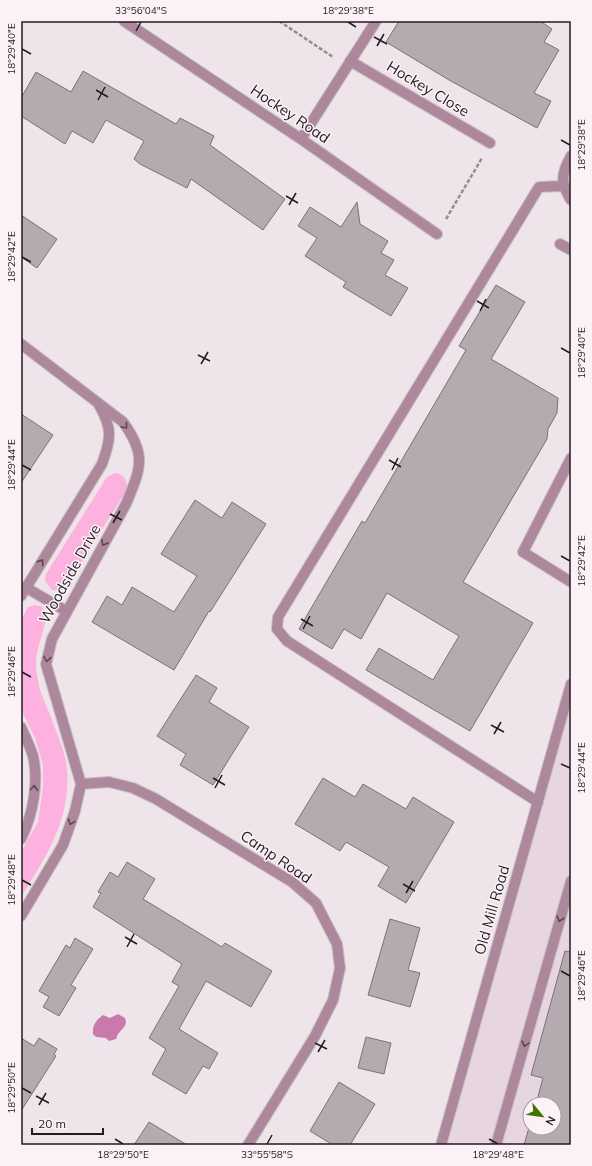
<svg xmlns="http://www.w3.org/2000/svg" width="592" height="1166" font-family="Mulish,sans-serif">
<rect width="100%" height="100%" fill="#eee4e9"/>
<!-- built -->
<path fill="#e7d5df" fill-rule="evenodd" d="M571,684v461h-130zM530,1104h24v24h-24z"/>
<!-- green -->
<path fill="#fdb1de" d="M115,473c9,1 14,9 11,18l-60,96 -6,4 -8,-1 -7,-9 1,-7 61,-97z
M35,605l7,2 4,10c-2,16 -10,31 -10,47 1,28 11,40 19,64 4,11 9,23 11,34 8,52 -19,94 -45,135v-45l17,-30 5,-35v-22l-8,-27 -14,-28v-90l7,-13z"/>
<!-- water -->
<path fill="#ca79ab" d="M118,1014l7,4c3,8 -2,9 -6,15 -2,1 -2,4 -3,6l-7,2 -3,-3 -10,-1 -3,-3c-1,-8 3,-14 10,-19l7,3z"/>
<!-- building -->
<path fill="#b4aab0" stroke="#7b7277" d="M399,21h141l12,8 -8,13 15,8 -25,43 17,8 -14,27 -88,-48 -63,-38z
M83,71l93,53 4,-6 34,18 -4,9 75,54 -22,31 -72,-51 -4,9 -47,-24 -6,-5 10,-18 -38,-21 -13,23 -21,-12 -7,13 -44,-28v-18l15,-26 35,20z
M357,202l3,22 28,17 -7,12 13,7 -9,15 23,13 -17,28 -48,-29 3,-5 -41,-26 12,-18 -19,-12 12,-19 31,20z
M21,215l36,24 -20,29 -16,-11z
M496,285l29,17 -34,57 67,39 -1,15 -9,16 -1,10 -84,143 70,41 -63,108 -104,-61 13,-22 54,32 26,-44 -72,-43 -26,46 -17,-10 -12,20 -33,-20 63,-108 3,2 101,-173 -7,-4z
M21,414l32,21 -32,48z
M195,500l27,18 10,-16 34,22 -56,88 -1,-1 -35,59 -82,-48 15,-26 15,9 10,-18 42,25 23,-36 -36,-22z
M196,675l21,13 -8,14 40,25 -36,58 -33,-20 6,-11 -29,-18z
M323,778l32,19 8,-13 43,25 7,-12 41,25 -48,81 -28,-17 11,-19 -43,-25 -6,9 -45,-27z
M127,862l28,17 -12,20 79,48 3,-4 47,28 -21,36 -45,-26 -27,48 39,24 -9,16 -6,-3 -17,28 -34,-20 14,-25 -17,-11 30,-52 -7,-4 10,-18 -89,-57 8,-14 -3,-1 12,-20 8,5z
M390,919l30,9 -12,42 12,3 -10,34 -42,-12z
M75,938l18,11 -22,36 5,3 -17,28 -16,-9 6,-10 -10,-6 27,-46 4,3z
M565,951l6,1v193h-47l6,-21v4h24v-24h-18l7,-26 -12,-3z
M366,1037l25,6 -7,31 -26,-6z
M21,1038l13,8 5,-8 18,11 -3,5 2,2 -35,55z
M339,1082l36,22 -25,41h-17l-23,-14z
M149,1122l38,23h-53z"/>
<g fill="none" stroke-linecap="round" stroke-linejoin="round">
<!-- lane casing -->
<g stroke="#c9c0c5" stroke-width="12">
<path id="lane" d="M571,156c-10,18 -11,27 0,44
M560,244l11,6
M571,458l-48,94 48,30
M538,802l-251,-161 -10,-12 1,-12 261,-430 24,-1
M496,1145l75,-264"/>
</g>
<!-- street casing -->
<g stroke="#c9c0c5" stroke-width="12">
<path id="street" d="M124,21l177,118 136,95
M350,61l140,82
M301,139l75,-118
M21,344l102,78c24,33 18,46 3,82l-74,135 -6,25 35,120 -6,27 -12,34 -42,71
M25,587l41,24
M21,596l81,-132c9,-25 11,-35 -3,-59
M21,727c4,9 9,19 12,29 6,26 0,59 -12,83
M81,784l28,-2 24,6 23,11 136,83 24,21 21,41 3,24 -7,32 -18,36 -67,109
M441,1145l130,-461"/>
</g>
<!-- path -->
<path stroke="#958d91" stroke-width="2.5" stroke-dasharray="4 2" stroke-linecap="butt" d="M279,21l54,36
M446,219l36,-61"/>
<!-- lane -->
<use href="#lane" stroke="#ad889d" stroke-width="10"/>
<!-- street -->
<use href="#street" stroke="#ad889d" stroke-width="10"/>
</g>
<!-- one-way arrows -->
<defs><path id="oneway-chevron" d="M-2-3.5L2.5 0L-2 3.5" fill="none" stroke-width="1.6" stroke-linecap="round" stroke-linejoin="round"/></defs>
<g stroke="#594851">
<use href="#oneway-chevron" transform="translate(125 426) rotate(50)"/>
<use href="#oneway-chevron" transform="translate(104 543) rotate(119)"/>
<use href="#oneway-chevron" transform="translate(41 562) rotate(-58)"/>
<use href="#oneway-chevron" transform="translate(47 659) rotate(99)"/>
<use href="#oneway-chevron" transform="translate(34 788) rotate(-85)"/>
<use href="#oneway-chevron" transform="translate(71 822) rotate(110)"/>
<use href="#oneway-chevron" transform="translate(560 919) rotate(106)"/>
<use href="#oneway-chevron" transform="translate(525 1044) rotate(106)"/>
</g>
<!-- ticks -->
<path fill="none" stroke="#211d1f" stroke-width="1.5" d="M348,22l8,5M136,31l5,-9M374,37l13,7M377,46l7,-12M22,49l9,5M96,90l12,7M98,100l7,-13M561,140l9,5M286,196l12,7M289,205l7,-12M22,257l9,5M477,301l12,7M480,311l6,-12M561,348l9,5M198,355l12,6M201,364l7,-12M389,460l12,7M22,465l9,5M392,470l6,-12M110,514l12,6M113,523l7,-12M561,556l9,5M301,619l12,7M303,629l7,-13M22,672l9,5M491,725l13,7M494,734l7,-12M561,764l9,4M213,778l12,7M215,788l7,-13M22,880l9,5M403,884l12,7M406,893l7,-12M125,937l12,7M127,947l7,-13M561,971l9,5M315,1043l12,6M318,1052l7,-12M22,1088l9,5M36,1096l13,7M39,1105l7,-12M115,1139l8,5M489,1139l9,5M267,1144l5,-9"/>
<g text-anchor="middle" stroke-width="3" stroke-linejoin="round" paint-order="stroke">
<!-- street labels -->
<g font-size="15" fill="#211d1f" stroke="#fcf1f7">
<text transform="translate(428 89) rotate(31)" y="5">Hockey Close</text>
<text transform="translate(290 114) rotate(34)" y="5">Hockey Road</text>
<text transform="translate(70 574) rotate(-61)" y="5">Woodside Drive</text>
<text transform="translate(276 857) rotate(34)" y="5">Camp Road</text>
<text transform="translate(492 910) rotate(-74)" y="5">Old Mill Road</text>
</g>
</g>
<!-- border -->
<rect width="592" height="1166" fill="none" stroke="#fcf1f7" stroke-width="44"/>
<!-- north arrow -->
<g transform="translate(542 1116) rotate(119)"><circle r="19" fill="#fcf1f7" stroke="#a49ca1"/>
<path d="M0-3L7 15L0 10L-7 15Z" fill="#407500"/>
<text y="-6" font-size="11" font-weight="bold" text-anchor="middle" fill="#211d1f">N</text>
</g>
<!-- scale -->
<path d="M32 1128v6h71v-6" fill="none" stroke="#211d1f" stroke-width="2"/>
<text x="38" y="1128" font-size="12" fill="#211d1f" stroke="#fcf1f7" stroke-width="3" paint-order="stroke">20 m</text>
<rect x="22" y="22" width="548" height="1122" fill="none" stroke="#211d1f" stroke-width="1.5"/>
<g font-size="10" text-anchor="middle" fill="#211d1f">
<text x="141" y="14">33°56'04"S</text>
<text x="348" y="14">18°29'38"E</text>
<text transform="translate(11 49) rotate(-90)" y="4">18°29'40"E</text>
<text transform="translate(581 145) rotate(-90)" y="4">18°29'38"E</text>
<text transform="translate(11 257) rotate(-90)" y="4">18°29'42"E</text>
<text transform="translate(581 353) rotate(-90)" y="4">18°29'40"E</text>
<text transform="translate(11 465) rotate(-90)" y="4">18°29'44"E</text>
<text transform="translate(581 561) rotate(-90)" y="4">18°29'42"E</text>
<text transform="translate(11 672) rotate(-90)" y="4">18°29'46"E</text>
<text transform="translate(581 768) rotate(-90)" y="4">18°29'44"E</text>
<text transform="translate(11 880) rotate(-90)" y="4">18°29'48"E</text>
<text transform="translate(581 976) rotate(-90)" y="4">18°29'46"E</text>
<text transform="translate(11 1088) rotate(-90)" y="4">18°29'50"E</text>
<text x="123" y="1158">18°29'50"E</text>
<text x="267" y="1158">33°55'58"S</text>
<text x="498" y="1158">18°29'48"E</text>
</g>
</svg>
